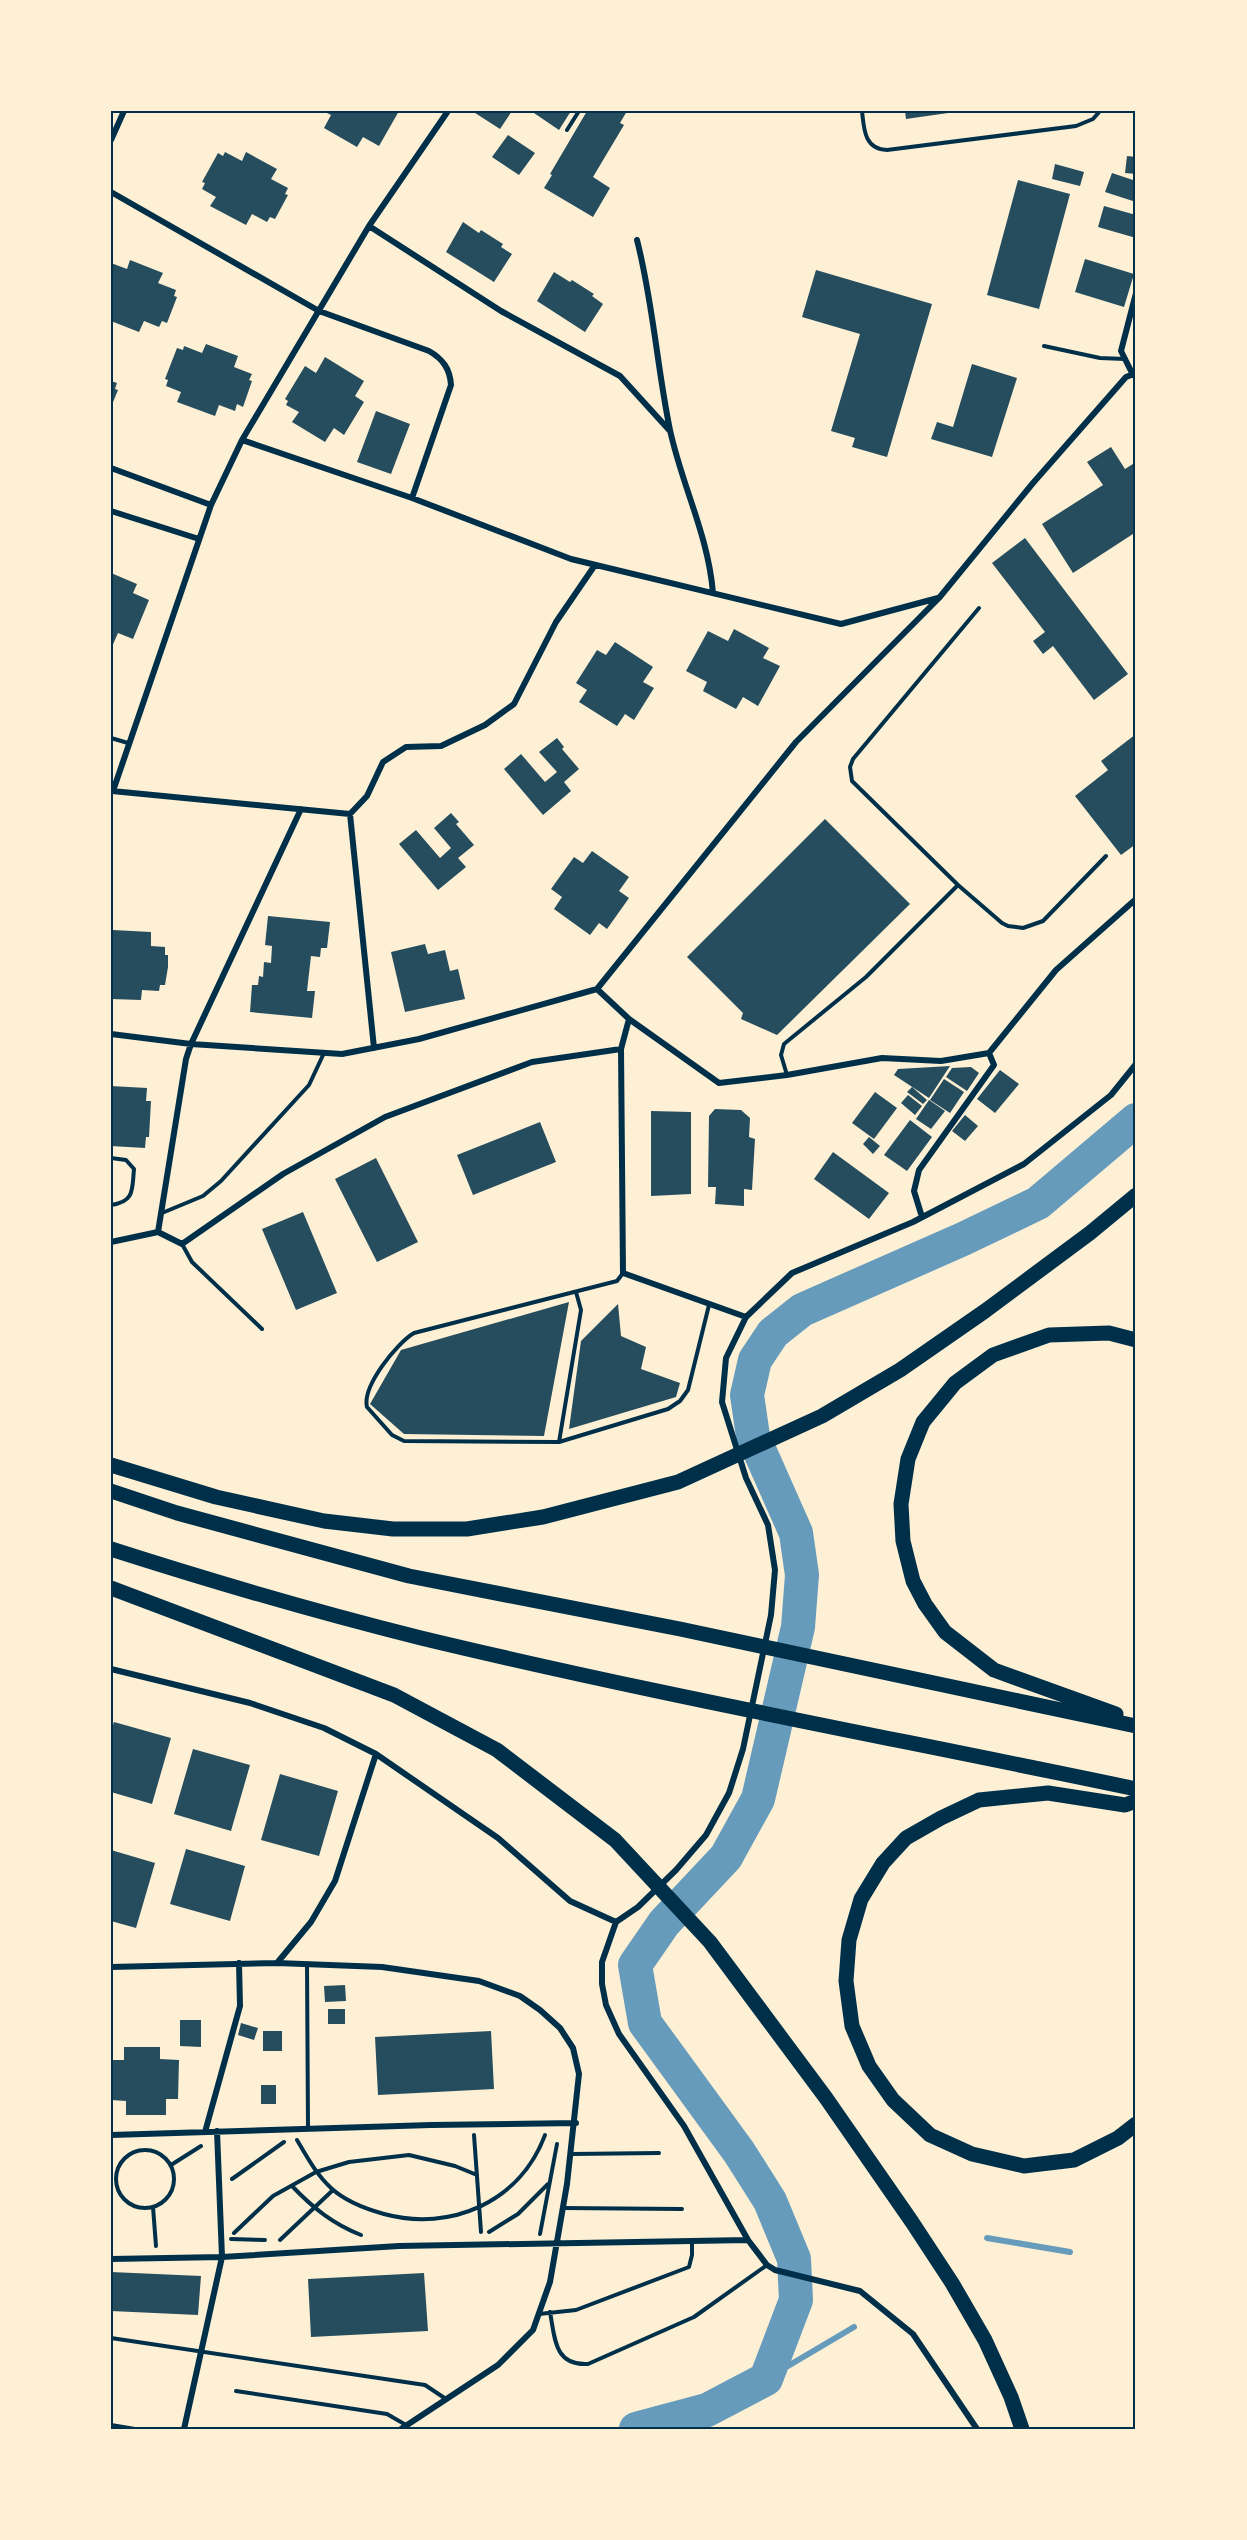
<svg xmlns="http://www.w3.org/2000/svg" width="1247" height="2540" font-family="'Work Sans',sans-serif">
<rect width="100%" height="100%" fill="#fdf0d5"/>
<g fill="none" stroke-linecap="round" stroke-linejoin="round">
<!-- stream -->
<path stroke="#669bbc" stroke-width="6" d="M987,2238l83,14
M766,2379l88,-52"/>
<!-- river -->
<path stroke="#669bbc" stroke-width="34" d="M636,2429l71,-19 59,-31 30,-79 -2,-41 -24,-58 -31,-49 -94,-129 -10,-58 29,-42 62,-66 32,-58 40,-172 4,-52 -6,-42 -43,-97 -6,-41 8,-35 18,-27 29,-23 161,-71 75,-36 98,-83"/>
</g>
<!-- building -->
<path fill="#264d5e" d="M323,111h76l-20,35 -16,-9 -6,10 -33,-19 7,-13z
M472,111h40l-12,18z
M531,111h40l-12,19z
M587,111h40l-7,12 4,2 -31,52 17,11 -17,29 -49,-29 8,-13 -2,-1z
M905,111h50v1l-49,7z
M508,135l27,18 -16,22 -27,-18z
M225,152l17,9 4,-9 31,17 -6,10 17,9 -3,6 3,1 -13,24 -5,-2 -3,5 -15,-8 -6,11 -36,-19 6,-9 -14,-8 3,-6 -3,-1 16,-29 5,3z
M1127,156l9,1v17l-11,-1z
M1055,164l29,8 -4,14 -28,-7z
M1112,173l24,8v21l-31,-10z
M1018,180l52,14 -31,115 -52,-14z
M1104,206l32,9v23l-38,-11z
M463,222l16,11 2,-3 22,14 -2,3 11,7 -18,28 -48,-30z
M1085,259l49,15 -10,33 -49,-15z
M130,260l33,13 -5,10 18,7 -2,6 3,1 -10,26 -5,-2 -3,6 -15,-6 -5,11 -28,-11v-58l16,6z
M816,270l116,34 -45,153 -35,-10 3,-9 -24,-7 29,-97 -58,-17z
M554,272l16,10 2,-2 22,14 -2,2 11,8 -18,28 -48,-31z
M206,344l32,12 -4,11 18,7 -3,6 3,1 -9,26 -6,-3 -2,7 -16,-6 -4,11 -38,-14 4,-10 -15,-6 2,-6 -3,-1 12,-31 6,2 1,-4 18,7z
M325,357l39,24 -9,15 9,6 -20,33 -10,-7 -9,14 -33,-20 7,-10 -13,-7 2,-4 -3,-2 20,-33 11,7z
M972,364l45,14 -25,79 -61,-18 6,-17 16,5z
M111,381l6,2 -2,6 3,1 -7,17z
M376,411l34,13 -19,50 -34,-12z
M1111,447l14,22 11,-7v70l-63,41 -31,-49 61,-39 -16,-23z
M1025,538l103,136 -34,26 -41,-54 -10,8 -10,-13 12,-9 -53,-69z
M111,573l26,11 -4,9 16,7 -16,39 -15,-6 -7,16z
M734,629l35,19 -6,10 17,8 -22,40 -15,-9 -7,12 -33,-18 4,-9 -21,-11 22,-40 20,10z
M615,642l38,25 -10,15 11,6 -20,32 -9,-6 -8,12 -38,-24 8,-12 -11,-7 21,-33 9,5z
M1136,734v110l-15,11 -46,-59 33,-26 -7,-9z
M557,738l7,9 -2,2 17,20 -15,13 7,9 -28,24 -39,-46 17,-15 24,28 12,-10 -18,-20z
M451,813l8,9 -3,2 18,21 -16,13 8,9 -28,23 -39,-46 17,-14 24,28 11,-10 -17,-20z
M825,819l85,85 -133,131 -36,-16 2,-6 -56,-56z
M592,851l37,26 -10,14 10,7 -22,31 -8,-6 -9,12 -36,-26 8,-12 -11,-8 23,-32 9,6z
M268,916l62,6 -3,26h-6l-1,9 -9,-1 -4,35h8l-3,27 -62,-6 2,-27h6l1,-9 4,1 1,-15 7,1 1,-17 -7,-1z
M113,930l38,2v14l14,1v8h3v12l-3,18h-5l-1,6 -17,-1 -1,10 -30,-1v-59h2z
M425,944l3,10 17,-4 5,21 8,-2 7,30 -60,13 -14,-60z
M950,1066l-21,32 -35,-23 4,-6z
M971,1067l8,6 -12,18 -21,-14 6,-9z
M1000,1070l19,14 -24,29 -18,-14z
M944,1079l20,13 -14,21 -20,-13z
M111,1086l36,2 -1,13h5l-2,36h-3l-1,11 -34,-2z
M912,1087l15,13 -4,4 -16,-12z
M875,1092l22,16 -23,31 -22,-16z
M908,1095l14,11 -7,9 -14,-12z
M929,1100l16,11 -14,18 -15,-10z
M715,1109l26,1 9,8 -1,19 6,2 -3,51 -8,-1v17l-29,-2 1,-17h-8l1,-71z
M651,1111l40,1v82l-40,2z
M965,1115l13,11 -13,15 -13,-10z
M910,1120l22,17 -25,34 -23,-16z
M540,1122l16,40 -83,33 -16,-40z
M869,1137l11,9 -7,8 -10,-10z
M833,1152l56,41 -20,26 -55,-40z
M376,1158l42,84 -41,20 -42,-83z
M303,1212l34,81 -41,17 -34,-81z
M569,1302l-25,134 -140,-2 -34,-30 31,-54z
M618,1304l3,32 25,11 -5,22 39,14 -4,14 -107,32 12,-88z
M114,1722l57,16 -19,66 -41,-12v-61z
M193,1749l57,16 -19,66 -57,-17z
M280,1774l58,17 -19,65 -58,-16z
M186,1849l59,17 -15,55 -60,-17z
M111,1850l44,13 -19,65 -25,-7z
M345,1985l1,16 -21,1 -1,-16z
M328,2009h17v15h-17z
M180,2020h21v27l-21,-1z
M241,2023l17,5 -4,12 -16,-5z
M263,2031h19v20h-19z
M491,2031l3,58 -116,6 -3,-58z
M124,2047h36v12l19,1 -1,39h-12v16h-40v-14l-15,-1v-40h13z
M261,2085h15v19h-15z
M111,2272l90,4 -3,39 -87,-4z
M424,2273l4,58 -117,6 -3,-58z"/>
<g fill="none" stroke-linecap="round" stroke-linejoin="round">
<!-- path -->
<path stroke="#003049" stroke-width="4" d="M474,2135l7,97
M297,2140c10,17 19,34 34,48 14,13 35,21 53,26 67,18 136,-12 161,-79
M116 2179a29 29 0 1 1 58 0a29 29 0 1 1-58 0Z
M171,2165l30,-19
M232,2179l52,-37
M292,2186c21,22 41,38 69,49
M153,2207l3,39
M489,2232l29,-18 30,-30
M234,2233l39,-37 43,-24 33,-10 60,-7 46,11 22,9
M540,2234l17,-90
M231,2239l34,1
M280,2240l53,-50"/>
<!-- service -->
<path stroke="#003049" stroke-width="4" d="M862,111c2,18 2,38 25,39l189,-24 17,-7 7,-8
M567,130l12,-19
M1044,346l56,12 25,1
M979,608l-126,151 -3,8 2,14 106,104 44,38 6,3 15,2 20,-7 63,-65
M111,738l17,5
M787,1075l-6,-20 3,-11 82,-67 92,-92
M111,1158l15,2 8,9c-2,20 1,33 -23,36
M162,1213l41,-17 18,-15 88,-96 15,-32
M182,1244l10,18 70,67
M623,1273l-6,8 -203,52c-17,10 -52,53 -47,74l25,28 12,6 155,1 109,-33 12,-8 8,-11 21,-85
M559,1442l22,-132 -5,-18
M307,1964l1,164
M571,2154l88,-1
M563,2208l119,1
M550,2312c5,26 4,54 38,52l106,-47 73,-52
M539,2314l37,-4 113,-43 3,-12v-14
M111,2338l314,47 21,14
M236,2391l151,23 19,11
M111,2425l24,4"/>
<!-- minor -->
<path stroke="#003049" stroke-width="6" d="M111,140l13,-29
M111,192l208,119 110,40c14,8 21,18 22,34l-39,113
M369,226l132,85 119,65 50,55
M637,240c16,62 20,127 33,190 12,56 38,104 43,163
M1133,375l-12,-24 15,-58
M242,440l170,58 159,61 270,65 97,-26
M111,468l100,37
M111,511l88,28
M112,791l238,23 17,-18 16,-34 23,-15 35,-1 44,-21 29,-21 42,-82 39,-57
M113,791l98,-286 31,-65 127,-214 79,-115
M350,814l24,234
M629,1019l90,64 68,-8 95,-17 59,3 48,-8 67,-83 80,-71
M111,1034l80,10 151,10 77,-15 178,-50 199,-247 143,-144 94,-115 93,-106 10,-4
M621,1049l2,224 123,44
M922,1217l-8,-26 5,-21 75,-105 -5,-12
M158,1232l24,12 101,-70 102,-57 147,-55 89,-13 8,-30 -32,-30
M111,1242l47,-10 28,-173 5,-15 110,-235
M111,1669l139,34 74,25 52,26 -41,127 -24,41 -34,41 -166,4
M376,1754l122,84 72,63 46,21
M277,1963l105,4 97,14 41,15 20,14 20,18 13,20 6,26 -12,110 -17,98 -17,48 -35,35 -97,64
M205,2132l35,-126 -1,-43
M111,2135l320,-10 145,-2
M111,2259l111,-2 177,-11 349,-6
M184,2429l38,-172 -5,-126
M977,2429l-64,-95 -53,-43 -85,-21 -8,-5 -19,-25 -64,-114 -65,-92 -13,-29 -4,-21v-22l14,-40 22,-15 38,-37 30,-35 23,-42 14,-44 28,-134 4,-45 -7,-45 -22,-47 -24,-76 4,-44 20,-41 46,-44 121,-51 111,-58 87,-69 25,-31"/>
<!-- motorway -->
<path stroke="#003049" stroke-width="15" d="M111,1465l105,32 108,24 69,8h74l76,-12 135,-35 144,-66 78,-46 85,-59 105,-78 46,-38
M111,1491l66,22 232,63 271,53 456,97
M111,1549c103,33 206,63 310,89 237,57 477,101 715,151
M111,1588l283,107 103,55 118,90 95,102 116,156 86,124 40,61 33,57 26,57 11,32
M1116,1714l-122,-44 -49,-38 -20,-28 -12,-23 -10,-40 -2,-37 7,-45 15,-37 32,-39 38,-28 56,-20 60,-2 27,7
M1136,1801l-11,4 -77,-12 -69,7 -38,18 -35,20 -23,25 -22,36 -12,41 -3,41 6,45 17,40 24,34 37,35 42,19 52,12 50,-6 44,-22 18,-14"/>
</g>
<!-- border -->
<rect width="1247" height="2540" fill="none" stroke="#fdf0d5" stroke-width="225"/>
<rect x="112" y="112" width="1022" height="2316" fill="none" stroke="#003049" stroke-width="2"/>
</svg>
